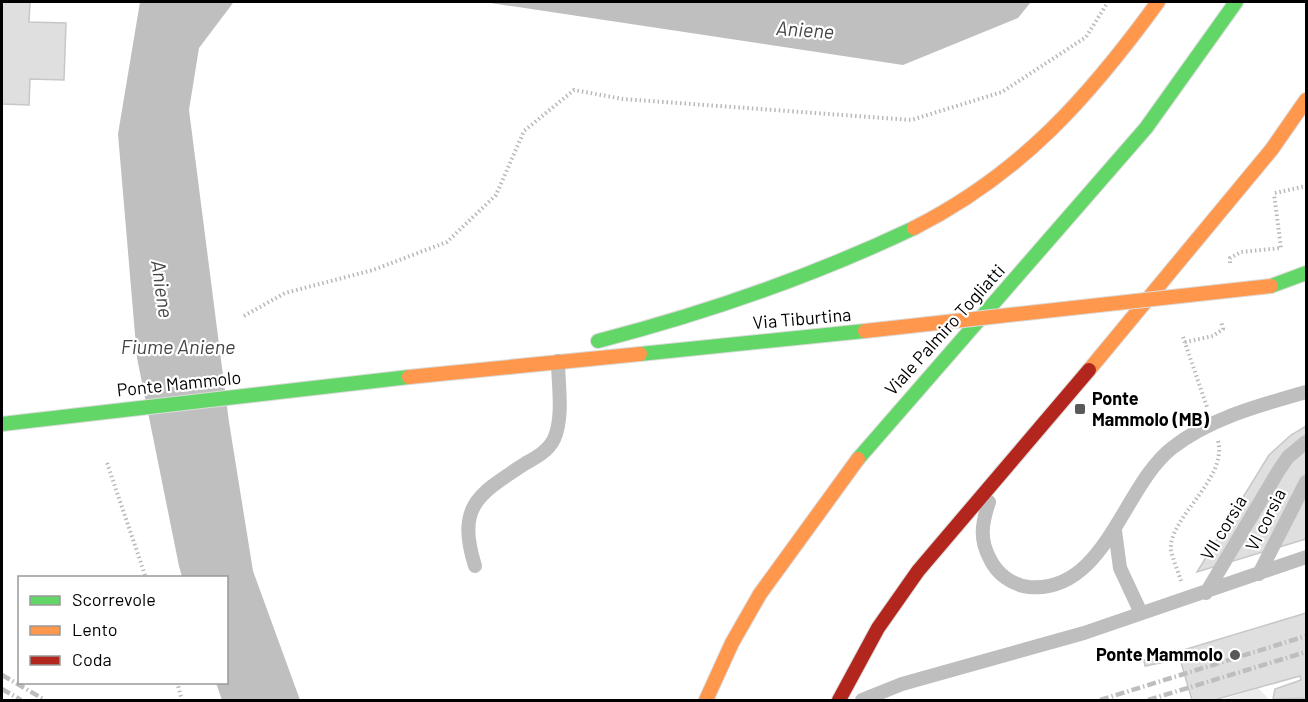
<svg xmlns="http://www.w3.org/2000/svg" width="1308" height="702" font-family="Barlow,sans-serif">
<rect width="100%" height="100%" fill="#fff"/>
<!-- green -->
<path fill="#ececec" d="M1258,688l12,12h-49z"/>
<!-- water -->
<path fill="#bfbfbf" d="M140,2h99l-6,1 -34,45 -10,62 40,312 24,149 47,129h-78l-6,-17 10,-1v-104l-44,-1 -3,-11 -42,-208 -19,-224z
M484,2h547l-13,16 -115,47z"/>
<!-- building -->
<path fill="#dfdfdf" stroke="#c7c7c7" stroke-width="1.5" d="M2,2h28l-1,20 37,1 -2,57 -34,-1 -1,26 -27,-1z
M1306,426v113l-109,33 72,-117 22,-20z
M1306,613v85l-33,1 2,-10 26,-9 -1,-4 -86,24h-22l-12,-41 -35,7 -1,-6 36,-9z"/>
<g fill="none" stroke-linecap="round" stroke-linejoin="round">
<!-- fast casing -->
<g stroke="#dbdbdb" stroke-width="16">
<path id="fast" d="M1271,286l35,-13
M598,341c108,-28 215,-65 316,-113
M640,354l225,-23
M2,424l407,-47
M858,459l288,-331 90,-126"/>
</g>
<!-- slow casing -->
<g stroke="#dbdbdb" stroke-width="16">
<path id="slow" d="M914,228c107,-54 175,-131 244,-226
M1089,370l183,-221 34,-49
M409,377l231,-23
M706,700l26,-57 28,-49 98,-135"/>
</g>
<!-- jam casing -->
<g stroke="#dbdbdb" stroke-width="16">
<path id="jam" d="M839,700l39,-72 40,-57 171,-201"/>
</g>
<!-- path -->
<path stroke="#b9b9b9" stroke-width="4" stroke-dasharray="1.5 3" stroke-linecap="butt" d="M1275,193l31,-7
M1230,263v-5l11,-6 40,-4 -7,-54
M244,316l41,-23 88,-23 74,-28 49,-47 28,-64 50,-41 49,9 288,21 91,-28 84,-55 22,-35
M1183,337l24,70
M1185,342l28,-6 10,-7 -2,-8
M107,463l39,115
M1181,581c-3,-10 -8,-21 -10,-31 -3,-32 57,-71 47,-109
M177,682l5,18"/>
<!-- lane -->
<path stroke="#bebebe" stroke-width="14" d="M989,502c-7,21 -10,37 1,57 7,15 22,26 39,28 76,7 94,-101 143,-139 38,-30 89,-43 134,-56
M1115,531l5,37 21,45
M475,566c-19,-61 4,-72 51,-103 11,-6 22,-12 28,-24 10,-22 4,-55 4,-78
M1259,574l47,-92
M1206,593l73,-123 9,-13 18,-15
M862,700l40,-16 182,-51 222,-76"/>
<!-- fast -->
<use href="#fast" stroke="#63d668" stroke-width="14"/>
<!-- slow -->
<use href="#slow" stroke="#ff974d" stroke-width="14"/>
<!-- jam -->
<use href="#jam" stroke="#b3261e" stroke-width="14"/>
<!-- rail -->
<path stroke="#bebebe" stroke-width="4.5" stroke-dasharray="9 3 1.5 3" stroke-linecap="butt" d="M2,675l43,25
M2,689l19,11
M1100,700l206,-64
M1148,700l158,-48"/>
<!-- slow-bridge casing -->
<g stroke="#dbdbdb" stroke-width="16" stroke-linecap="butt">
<path id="slow-bridge" d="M865,331l406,-45"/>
</g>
<!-- slow-bridge -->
<use href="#slow-bridge" stroke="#ff974d" stroke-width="14"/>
</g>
<!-- markers -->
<g fill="#595959" stroke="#fff" stroke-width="2">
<rect x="1074" y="403" width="12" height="12" rx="3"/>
<circle cx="1235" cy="655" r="6"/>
</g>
<g text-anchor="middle" stroke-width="4.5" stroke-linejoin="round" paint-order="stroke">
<!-- street labels -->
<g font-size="18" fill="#000" stroke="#fff">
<text transform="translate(802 319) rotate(-5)" y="6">Via Tiburtina</text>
<text transform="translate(945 330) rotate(-48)" y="6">Viale Palmiro Togliatti</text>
<text transform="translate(179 384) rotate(-6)" y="6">Ponte Mammolo</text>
<text transform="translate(1266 520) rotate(-63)" y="6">VI corsia</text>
<text transform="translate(1224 528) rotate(-59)" y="6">VII corsia</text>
</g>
<!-- poi labels -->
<g font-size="18" font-weight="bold" fill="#000" stroke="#fff" text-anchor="start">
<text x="1092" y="405">Ponte<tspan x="1092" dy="21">Mammolo (MB)</tspan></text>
<text x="1223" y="661" text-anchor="end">Ponte Mammolo</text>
</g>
<!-- water labels -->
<g font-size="20" font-style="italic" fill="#444" stroke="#fff">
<text transform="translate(805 30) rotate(4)" y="7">Aniene</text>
<text transform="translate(162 289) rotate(82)" y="7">Aniene</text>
<text x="178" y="354">Fiume Aniene</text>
</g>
</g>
<!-- border -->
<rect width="1308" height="702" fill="none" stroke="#000000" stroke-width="6"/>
<!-- legend -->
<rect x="18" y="576" width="210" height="108" fill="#ffffff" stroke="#999999" stroke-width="1.5"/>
<rect x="30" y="596" width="30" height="9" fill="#63d668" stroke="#999999" stroke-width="1.5"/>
<text x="72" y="606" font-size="18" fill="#000000">Scorrevole</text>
<rect x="30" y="626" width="30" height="9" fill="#ff974d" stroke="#999999" stroke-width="1.5"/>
<text x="72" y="636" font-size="18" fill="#000000">Lento</text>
<rect x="30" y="656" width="30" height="9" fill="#b3261e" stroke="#999999" stroke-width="1.5"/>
<text x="72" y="666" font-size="18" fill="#000000">Coda</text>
</svg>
